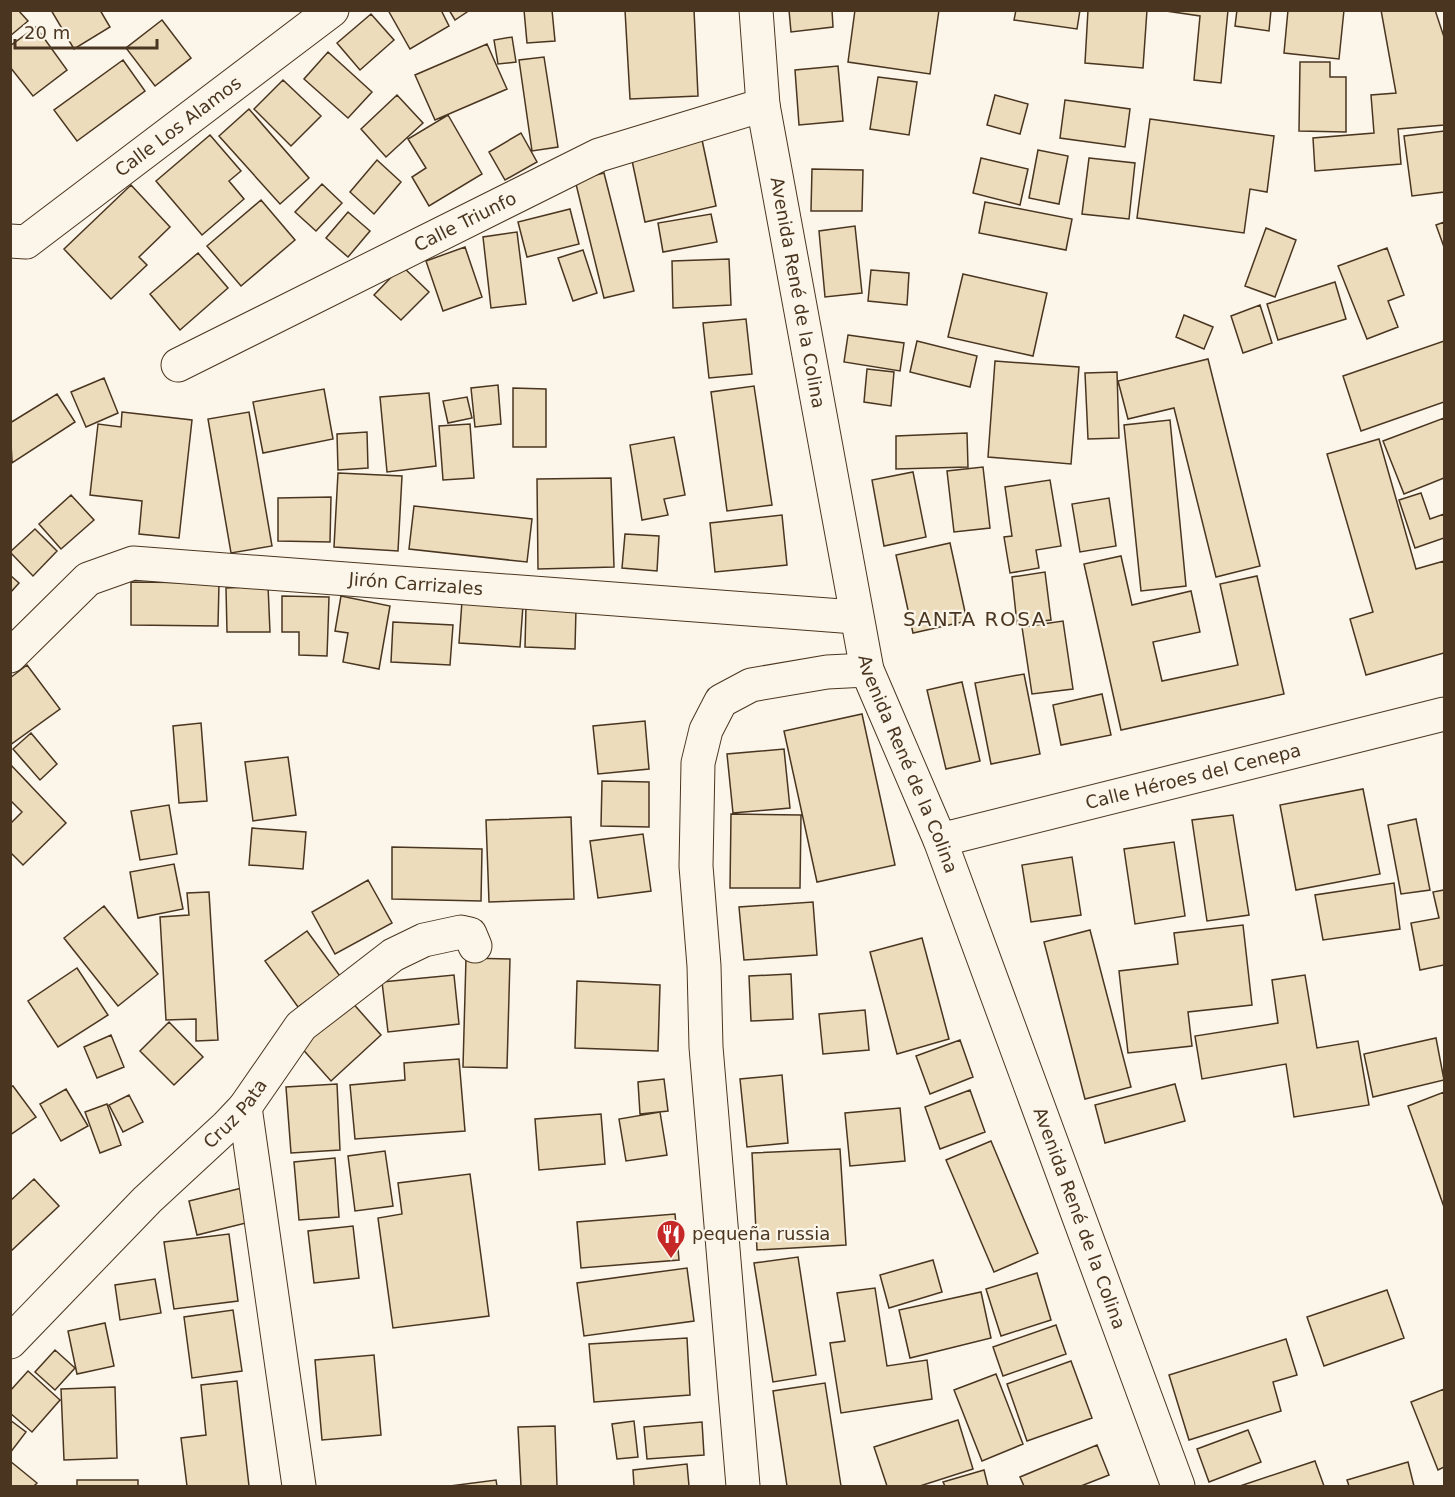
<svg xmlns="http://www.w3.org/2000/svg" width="1455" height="1497" font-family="'DejaVu Sans',sans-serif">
<rect width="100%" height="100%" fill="#fbf6e9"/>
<!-- building -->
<path fill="#ecdcbc" stroke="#4a3520" stroke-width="1.5" d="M10,10h8l10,11 -18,15z
M51,10h49l10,17 -36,22z
M388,10h53l8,16 -39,23z
M449,10h21l-15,10z
M524,10h28l3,31 -28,2z
M625,10h69l4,86 -68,3z
M789,10h43l1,17 -42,5z
M855,10h84l-9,64 -82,-12z
M1016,10h64l-3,19 -63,-9z
M1088,10h59l-4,58 -58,-5z
M1159,10h69l-7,73 -27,-3 6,-64z
M1237,10h34l-2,21 -34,-5z
M1288,10h56l-5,49 -55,-6z
M1381,10h54l9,27v88l-46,4 3,35 -86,7 -2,-33 61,-5 -3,-38 25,-2z
M371,14l23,26 -34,30 -23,-27z
M162,20l29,38 -36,28 -29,-38z
M36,27l31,43 -34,26 -23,-29v-21z
M512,37l4,25 -18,2 -4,-24z
M487,44l20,45 -72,31 -20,-45z
M328,52l44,40 -24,26 -44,-39z
M544,57l14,90 -26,4 -13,-91z
M123,60l22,31 -68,50 -23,-31z
M1300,62h30v15h16v55l-47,-1z
M838,66l5,55 -44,4 -4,-55z
M878,77l39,5 -8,53 -39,-6z
M283,80l38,36 -30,30 -37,-37z
M397,95l26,28 -37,34 -25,-28z
M995,95l33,9 -8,30 -33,-9z
M1065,100l65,9 -5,38 -65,-9z
M249,109l60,69 -29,26 -61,-68z
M448,115l34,59 -53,32 -17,-29 14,-9 -18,-29z
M1150,119l124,17 -7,56 -17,-3 -6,44 -107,-15z
M1444,131v61l-32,4 -8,-60z
M521,133l16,29 -32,18 -16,-28z
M210,135l31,36 -12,10 15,18 -42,36 -46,-54z
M701,135l15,71 -71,16 -15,-71z
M1038,150l30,6 -9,48 -30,-6z
M981,158l47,11 -8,36 -47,-12z
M1089,158l46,5 -6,56 -47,-5z
M377,160l24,22 -27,32 -24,-22z
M812,169l51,1 -1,41h-51z
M604,173l30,118 -30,7 -29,-118z
M322,184l20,19 -26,28 -21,-19z
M131,185l39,42 -31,30 8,8 -36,34 -47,-50z
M261,200l34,40 -54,46 -34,-40z
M985,202l87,17 -6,31 -87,-17z
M570,209l9,35 -52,13 -9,-35z
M348,212l22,19 -22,26 -22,-19z
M711,214l6,28 -54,10 -5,-29z
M1444,222v25l-8,-22z
M855,226l7,67 -37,4 -6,-66z
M1266,228l30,12 -21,57 -30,-11z
M517,232l9,72 -35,4 -8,-71z
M465,247l17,50 -39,14 -17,-50z
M1387,248l17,47 -16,6 10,26 -31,12 -29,-73z
M583,250l14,43 -24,8 -15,-43z
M198,253l30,35 -48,42 -30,-36z
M729,259l2,46 -58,3 -1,-47z
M402,266l27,26 -28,28 -27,-25z
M871,270l38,3 -2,32 -39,-4z
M963,274l84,19 -14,63 -85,-19z
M1335,282l11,37 -68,21 -11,-36z
M1260,305l12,38 -29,10 -12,-37z
M1184,315l29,12 -9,22 -28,-12z
M746,319l6,55 -43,4 -6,-55z
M848,335l56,8 -4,28 -56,-9z
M917,341l60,15 -7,31 -60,-15z
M1444,341v61l-83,29 -18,-55z
M1208,359l52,207 -44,11 -42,-169 -46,11 -10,-38z
M995,361l84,6 -8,97 -83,-7z
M867,369l27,3 -3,34 -27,-4z
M1117,372l2,66 -31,1 -3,-66z
M104,378l14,35 -32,14 -15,-35z
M498,385l3,39 -26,3 -4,-39z
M754,386l18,119 -45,6 -16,-119z
M513,388l33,1v58h-33z
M324,389l9,50 -70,14 -10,-51z
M429,393l7,73 -49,6 -7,-75z
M57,394l18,28 -63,41 -2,-40z
M467,397l5,21 -24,5 -5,-22z
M122,412l70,8 -13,118 -40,-4 3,-33 -52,-6 8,-71 23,3z
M249,412l23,134 -41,7 -23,-134z
M1444,418v60l-40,16 -21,-53z
M1170,420l16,166 -45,5 -17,-166z
M470,424l4,54 -31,2 -4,-54z
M367,432l1,36 -30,2 -1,-36z
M967,433l1,34 -72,2v-33z
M674,437l11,58 -21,4 4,16 -26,5 -12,-75z
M1379,439l37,130 28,-8v92l-78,22 -16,-56 23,-7 -46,-158z
M983,467l7,61 -36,4 -7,-61z
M913,472l13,65 -42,9 -12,-66z
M338,473l64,3 -4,75 -64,-4z
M611,478l3,89 -76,2 -1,-90z
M1050,480l11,66 -25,4 3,18 -29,5 -6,-36 8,-1 -7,-49z
M1421,493l9,26 14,-5v24l-29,10 -16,-48z
M71,495l23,25 -33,29 -22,-25z
M331,497l-1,45 -52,-1v-43z
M1109,498l7,48 -36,6 -8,-48z
M414,506l118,13 -5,43 -118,-13z
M782,515l5,50 -72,7 -5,-49z
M35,529l22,22 -24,25 -23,-24z
M625,534l34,2 -2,35 -35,-3z
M950,543l17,78 -54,12 -17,-78z
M1121,556l11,49 59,-14 9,41 -47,10 9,39 76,-16 -18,-81 37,-8 27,118 -163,36 -37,-166z
M1045,572l6,48 -34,4 -5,-47z
M10,575l9,8 -9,10z
M131,582l88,1 -1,43 -87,-1z
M268,586l2,46h-43l-1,-44z
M282,596l47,1 -2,59 -28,-1v-23h-17z
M341,596l49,10 -11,63 -36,-7 5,-29 -13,-2z
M462,601l61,4 -3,42 -61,-4z
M526,607l50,1 -1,41 -50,-2z
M1063,621l10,68 -41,5 -10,-67z
M393,622l60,3 -3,40 -59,-3z
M27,665l33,44 -50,36v-67z
M1024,674l16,80 -49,10 -16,-81z
M962,682l18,79 -34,8 -19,-79z
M1102,694l9,41 -50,10 -8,-40z
M862,714l33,151 -78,17 -33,-151z
M645,721l4,48 -51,5 -5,-48z
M201,723l6,78 -28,2 -6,-77z
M31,733l26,31 -17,16 -27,-31z
M784,749l6,59 -57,5 -6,-59z
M288,757l8,58 -43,6 -8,-59z
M10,764l56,59 -43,42 -13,-13v-28l12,-12 -12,-12z
M602,781l47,1v45l-48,-1z
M1363,789l17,85 -84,16 -16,-85z
M169,805l8,49 -37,6 -9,-49z
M731,814l70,1 -1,73h-70z
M1233,815l16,100 -42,6 -15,-101z
M571,817l3,82 -85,3 -3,-82z
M1416,819l14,71 -29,4 -13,-69z
M252,828l54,4 -3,37 -54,-4z
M643,834l8,57 -53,7 -8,-57z
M1174,842l11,74 -50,8 -11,-75z
M392,847l90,2 -1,52 -89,-2z
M1072,857l9,58 -50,7 -9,-57z
M174,864l9,45 -45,9 -8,-46z
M368,880l24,43 -57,31 -23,-42z
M1394,883l6,46 -77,11 -8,-45z
M1444,890v75l-24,5 -9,-47 28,-5 -6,-26z
M209,892l9,148 -22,1v-22l-30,1 -6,-103 29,-2 -2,-22z
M813,902l4,53 -73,5 -5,-53z
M104,906l54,68 -40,32 -54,-68z
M1243,925l9,80 -64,7 4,34 -64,7 -9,-82 59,-7 -4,-31z
M1090,930l41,157 -46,12 -41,-157z
M307,931l33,45 -42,31 -33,-46z
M922,938l27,101 -52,15 -27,-102z
M466,958l44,1 -3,109 -44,-1z
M77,968l31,47 -50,32 -30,-46z
M791,974l2,45 -42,2 -2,-45z
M454,975l5,49 -71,8 -6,-50z
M1305,975l12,73 41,-7 11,64 -75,12 -8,-53 -84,15 -7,-43 83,-13 -6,-43z
M577,981l83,4 -2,66 -83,-3z
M350,1000l31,35 -50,46 -32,-36z
M865,1010l4,40 -46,4 -4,-40z
M169,1022l34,35 -29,28 -34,-34z
M111,1035l13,32 -27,11 -13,-31z
M1436,1038l8,42 -71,17 -9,-43z
M960,1040l13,37 -43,17 -14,-38z
M459,1059l6,72 -110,8 -5,-54 55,-5 -1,-17z
M782,1075l6,68 -41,4 -7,-68z
M664,1079l4,32 -28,3 -2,-32z
M337,1084l3,66 -49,3 -5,-66z
M1175,1084l10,37 -80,22 -10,-38z
M13,1086l23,31 -26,18v-48z
M66,1089l22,37 -27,15 -21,-37z
M970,1090l15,42 -45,17 -15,-42z
M1444,1092v115l-36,-101z
M129,1095l14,27 -20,10 -14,-27z
M107,1104l14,41 -21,8 -15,-41z
M900,1108l5,53 -55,5 -5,-53z
M660,1112l7,43 -41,6 -7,-42z
M601,1114l4,50 -66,6 -4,-51z
M991,1141l47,112 -44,19 -48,-112z
M840,1149l6,96 -89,5 -5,-97z
M385,1151l8,55 -38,5 -7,-55z
M335,1158l4,59 -40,3 -5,-58z
M470,1174l19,142 -96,12 -15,-110 24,-4 -4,-31z
M34,1179l25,27 -49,46v-51z
M242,1188l8,34 -53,13 -8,-34z
M675,1214l4,46 -98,8 -4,-46z
M353,1226l6,52 -45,5 -6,-52z
M229,1234l9,67 -64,8 -10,-67z
M798,1257l18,118 -43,7 -19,-119z
M933,1260l9,32 -53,16 -9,-33z
M687,1268l7,53 -110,15 -7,-53z
M1037,1273l14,47 -50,16 -15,-47z
M155,1279l6,34 -41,7 -5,-35z
M875,1288l12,78 40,-6 5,39 -91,14 -11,-70 15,-2 -8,-48z
M1387,1290l17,48 -80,28 -17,-49z
M981,1292l10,46 -81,20 -11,-48z
M233,1310l9,61 -50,7 -8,-61z
M105,1323l9,43 -37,8 -9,-43z
M1056,1325l10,29 -63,22 -10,-29z
M687,1338l3,57 -96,7 -5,-58z
M1286,1339l11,36 -24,7 8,29 -92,29 -20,-65z
M55,1350l20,18 -20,22 -20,-18z
M374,1355l7,80 -59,5 -7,-80z
M1071,1361l21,57 -65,23 -20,-57z
M28,1371l32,29 -28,32 -22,-19v-22z
M996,1374l27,70 -41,17 -28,-71z
M237,1381l12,105h-62l-6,-48 25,-3 -5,-50z
M825,1383l16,103h-54l-14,-95z
M115,1387l2,71 -53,2 -3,-71z
M1444,1389v78l-6,3 -27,-68z
M10,1420l16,12 -16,21z
M958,1420l15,49 -53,17h-33l-13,-39z
M634,1421l4,36 -21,2 -5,-35z
M702,1422l2,33 -57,4 -3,-32z
M555,1426l2,60h-36l-3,-59z
M1248,1430l13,32 -52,20 -12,-33z
M1097,1445l12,30 -28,11h-57l-4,-9z
M10,1461l27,22 -3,3h-24z
M1315,1461l9,25h-84z
M1408,1462l6,24h-65l-2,-6z
M687,1464l2,22h-55l-1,-16z
M984,1470l4,16h-43l-2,-4z
M77,1480h61v6h-61z
M496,1480l1,6h-47z"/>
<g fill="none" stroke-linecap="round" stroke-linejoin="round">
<!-- minor casing -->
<g stroke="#4a3520" stroke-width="35">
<g id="minor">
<path id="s1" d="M756,10l7,95 104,565 73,170 238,646"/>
<path id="s2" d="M10,241l16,1 306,-232"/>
<path id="s3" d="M178,365l421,-210 164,-50"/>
<path id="s4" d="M10,656l78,-77 45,-16 722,54"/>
<path id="s5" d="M940,840l504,-126"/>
<path d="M245,1107l54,379"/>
<path id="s6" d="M10,1342l137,-142 80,-74 18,-19 56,-81 92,-71 31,-15 37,-8 9,2 5,12"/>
<path d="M743,1486l-37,-439 -2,-81 -8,-100 2,-103 8,-33 15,-29 30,-16 76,-13 40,-2"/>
</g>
</g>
<!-- minor -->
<use href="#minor" stroke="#fbf6e9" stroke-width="33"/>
</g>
<!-- icons -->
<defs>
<g id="restaurant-pin" transform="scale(1.5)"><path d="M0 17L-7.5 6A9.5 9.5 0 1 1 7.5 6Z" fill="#c62828" stroke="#fbf6e9"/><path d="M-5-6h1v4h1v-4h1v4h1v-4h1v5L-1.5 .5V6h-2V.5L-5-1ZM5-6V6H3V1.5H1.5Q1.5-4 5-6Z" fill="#fff"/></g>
</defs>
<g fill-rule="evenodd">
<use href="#restaurant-pin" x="671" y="1234"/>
</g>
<g text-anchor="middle" stroke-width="4.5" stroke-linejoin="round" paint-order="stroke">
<!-- street labels -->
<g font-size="18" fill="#4a3520" stroke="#fbf6e9">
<text dy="6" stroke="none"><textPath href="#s2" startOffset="207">Calle Los Alamos</textPath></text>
<text dy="6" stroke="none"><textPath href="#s3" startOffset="321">Calle Triunfo</textPath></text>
<text dy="6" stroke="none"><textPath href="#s1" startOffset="286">Avenida René de la Colina</textPath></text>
<text dy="6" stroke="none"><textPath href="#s4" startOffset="441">Jirón Carrizales</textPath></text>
<text dy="6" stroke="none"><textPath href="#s1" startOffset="772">Avenida René de la Colina</textPath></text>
<text dy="6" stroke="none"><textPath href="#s5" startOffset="261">Calle Héroes del Cenepa</textPath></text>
<text dy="6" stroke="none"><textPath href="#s6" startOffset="321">Cruz Pata</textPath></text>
<text dy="6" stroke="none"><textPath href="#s1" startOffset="1258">Avenida René de la Colina</textPath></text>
</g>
<!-- poi labels -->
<g font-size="18" fill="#4a3520" stroke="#fbf6e9" text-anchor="start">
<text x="692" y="1240">pequeña russia</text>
</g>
<!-- neighbourhood labels -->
<g font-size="20" letter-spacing="1.5" fill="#4a3520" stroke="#fbf6e9">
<text x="975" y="626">SANTA ROSA</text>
</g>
</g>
<!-- border -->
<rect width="1455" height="1497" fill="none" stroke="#4a3520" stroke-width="24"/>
<!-- scale -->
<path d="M15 39v9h142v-9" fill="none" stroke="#4a3520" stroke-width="3"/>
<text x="24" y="39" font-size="18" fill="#4a3520" stroke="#fbf6e9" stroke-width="4.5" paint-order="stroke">20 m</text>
</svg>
